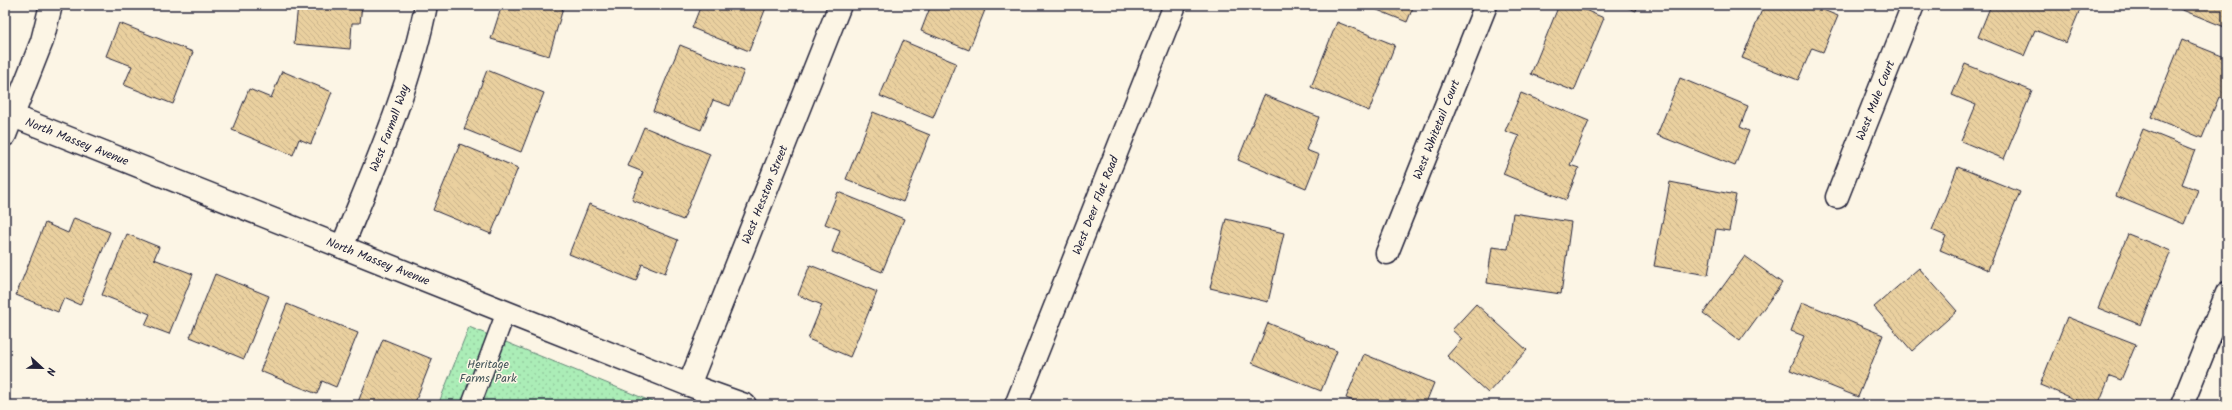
<svg xmlns="http://www.w3.org/2000/svg" width="2232" height="410" font-family="Kalam,sans-serif">
<defs>
<pattern id="park-dots" width="8" height="8" patternUnits="userSpaceOnUse"><rect width="8" height="8" fill="#abedb7"/><path d="M2 2h.1M6 6h.1" fill="none" stroke="#93cb9e" stroke-width="1.8" stroke-linecap="round"/></pattern>
<pattern id="building-back-hatch" width="6" height="6" patternUnits="userSpaceOnUse"><rect width="6" height="6" fill="#ead09f"/><path d="M-1 5l2 2M0 0l6 6M5-1l2 2" fill="none" stroke="#c8b28a"/></pattern>
</defs>
<rect width="100%" height="100%" fill="#fcf5e5"/>
<filter id="ink" filterUnits="userSpaceOnUse"><feTurbulence type="fractalNoise" baseFrequency=".025" numOctaves="2"/><feDisplacementMap in="SourceGraphic" scale="8" xChannelSelector="R" yChannelSelector="G"/><feConvolveMatrix kernelMatrix="1 2 1 2 8 2 1 2 1" color-interpolation-filters="sRGB"/></filter>
<g filter="url(#ink)">
<!-- park -->
<path fill="url(#park-dots)" stroke="#668879" d="M469,327l191,78h-222z"/>
<!-- building -->
<path fill="url(#building-back-hatch)" stroke="#22223b" d="M298,5h64l-2,18h-8l-2,26 -56,-5z
M502,5h62l-15,51 -58,-17z
M701,5h66l-18,46 -57,-23z
M931,5h56l-18,45 -48,-19z
M1365,5h49l-7,17z
M1559,5h14l31,13 -30,73 -43,-17z
M1621,5h17l-2,6z
M1764,5h47l27,11 -15,36 -11,-4 -14,32 -56,-22z
M1991,5h91l-16,38 -31,-13 -11,26 -46,-19z
M2181,5h46v23l-47,-19z
M1337,22l58,23 -26,66 -58,-24z
M119,23l74,29 -20,52 -49,-19 8,-19 -26,-10z
M2182,40l45,18v42l-8,-3 -17,41 -51,-21z
M903,41l53,22 -23,55 -53,-22z
M680,45l64,26 -14,35 -17,-6 -12,30 -48,-19z
M1965,64l67,27 -28,68 -43,-18 15,-36 -24,-10z
M487,70l57,23 -23,59 -57,-23z
M282,71l50,21 -21,52 -12,-5 -6,16 -61,-25 17,-41 22,9z
M1680,78l68,28 -8,21 9,4 -14,35 -78,-31z
M1521,93l68,28 -19,44 9,3 -13,32 -63,-26 16,-38 -14,-5z
M1264,95l55,22 -13,33 13,5 -13,33 -68,-28z
M873,112l57,23 -27,67 -57,-23z
M644,127l66,27 -27,66 -51,-20 11,-28 -15,-6z
M2143,129l52,21 -13,34 16,6 -14,34 -68,-28z
M460,144l58,24 -27,66 -58,-24z
M1958,167l62,25 -32,78 -48,-20 6,-14 -14,-6z
M1670,182l66,13 -7,36 -13,-2 -8,46 -54,-9z
M838,192l66,27 -22,53 -50,-20 8,-22 -15,-6z
M589,204l89,36 -13,33 -23,-9 -6,17 -67,-27z
M1513,213l58,9 -10,72 -74,-11 5,-36 16,2z
M74,218l36,14 -30,73 -16,-7 -6,14 -42,-17 29,-72 23,10z
M1226,219l58,14 -16,69 -58,-14z
M127,234l32,13 -5,12 39,15 -24,60 -24,-9 5,-11 -48,-19z
M2128,234l43,17 -30,74 -43,-17z
M1745,256l37,27 -42,58 -37,-27z
M810,265l67,27 -27,65 -42,-18 14,-34 -24,-10z
M1919,268l38,43 -45,40 -38,-44z
M215,274l54,22 -25,63 -54,-22z
M1802,302l81,33 -25,62 -68,-27 14,-34 -13,-5z
M287,304l71,29 -22,54 -14,-6 -5,13 -57,-23z
M1476,304l51,46 -39,43 -41,-37 15,-17 -10,-9z
M2067,317l69,27 -15,36 -11,-4 -12,29h-10l-48,-20z
M1268,323l69,28 -16,40 -69,-28z
M383,339l49,20 -18,46h-47l-9,-3z
M1364,354l70,29 -9,22h-61l-18,-7z"/>
<g fill="none" stroke-linecap="round" stroke-linejoin="round">
<!-- lane casing -->
<g stroke="#22223b" stroke-width="21">
<path id="lane" d="M471,405l35,-93
M702,405l6,-13"/>
</g>
<!-- street casing -->
<g stroke="#22223b" stroke-width="25">
<g id="street">
<path id="s1" d="M13,116l676,269 56,20"/>
<path d="M5,135l37,-94 9,-36"/>
<path id="s2" d="M1837,197l76,-192"/>
<path id="s3" d="M342,247c32,-79 68,-158 84,-242"/>
<path id="s4" d="M1387,253l99,-248"/>
<path id="s5" d="M689,385l151,-380"/>
<path d="M2182,405l45,-112"/>
</g>
</g>
<!-- secondary casing -->
<g stroke="#22223b" stroke-width="25">
<g id="secondary">
<path id="s6" d="M1016,405l159,-400"/>
</g>
</g>
<!-- lane -->
<use href="#lane" stroke="#fcf5e5" stroke-width="18"/>
<!-- street -->
<use href="#street" stroke="#fcf5e5" stroke-width="22"/>
<!-- secondary -->
<use href="#secondary" stroke="#fcf5e5" stroke-width="22"/>
</g>
</g>
<g text-anchor="middle" stroke-width="3" stroke-linejoin="round" paint-order="stroke">
<!-- street labels -->
<g font-size="12" fill="#22223b" stroke="#fcf5e5">
<text dy="4" stroke="none"><textPath href="#s2" startOffset="104">West Mule Court</textPath></text>
<text dy="4" stroke="none"><textPath href="#s3" startOffset="128">West Farmall Way</textPath></text>
<text dy="4" stroke="none"><textPath href="#s4" startOffset="133">West Whitetail Court</textPath></text>
<text dy="4" stroke="none"><textPath href="#s1" startOffset="69">North Massey Avenue</textPath></text>
<text dy="4" stroke="none"><textPath href="#s5" startOffset="205">West Hesston Street</textPath></text>
<text dy="4" stroke="none"><textPath href="#s6" startOffset="215">West Deer Flat Road</textPath></text>
<text dy="4" stroke="none"><textPath href="#s1" startOffset="393">North Massey Avenue</textPath></text>
</g>
<!-- park labels -->
<g font-size="12" fill="#44555a" stroke="#fcf5e5">
<text x="488" y="368">Heritage<tspan x="488" dy="14">Farms Park</tspan></text>
</g>
</g>
<!-- margin -->
<rect width="2232" height="410" fill="none" stroke="#fcf5e5" stroke-width="20"/>
<rect x="10" y="10" width="2212" height="390" fill="none" stroke="#22223b" stroke-width="1.5" filter="url(#ink)"/>
<!-- north arrow -->
<g transform="translate(42 368) rotate(112)" stroke="#fcf5e5" stroke-width="3" paint-order="stroke">
<path d="M0-3L7 15L0 10L-7 15Z" fill="#22223b"/>
<text y="-6" font-size="11" font-weight="bold" text-anchor="middle" fill="#22223b">N</text>
</g>
</svg>
